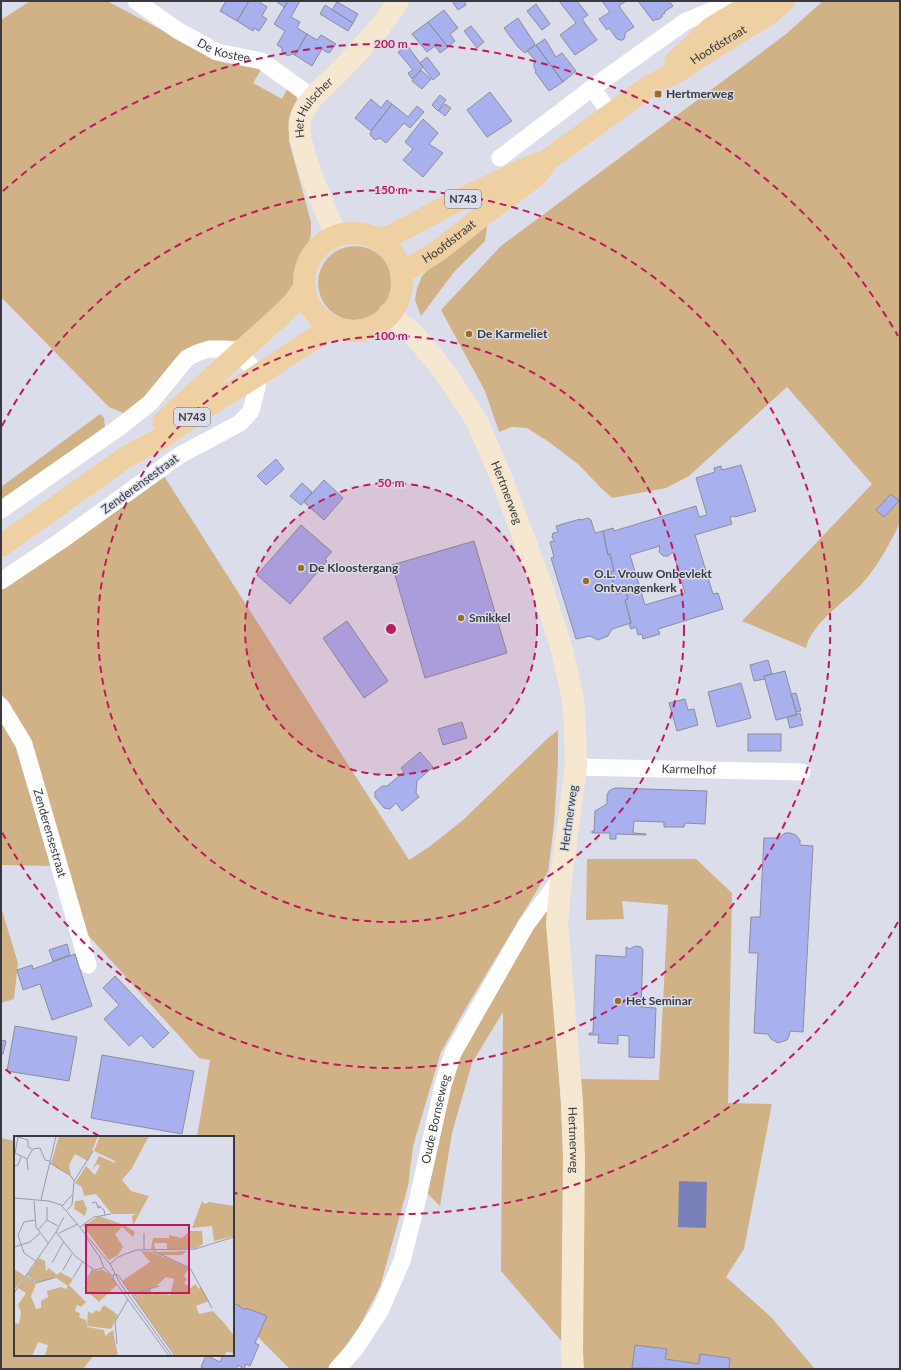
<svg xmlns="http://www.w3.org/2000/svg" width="901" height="1370" font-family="Lato,sans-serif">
<rect width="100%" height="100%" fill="#dbdeea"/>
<!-- green -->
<path fill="#d0b286" d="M30,1h77l115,61 37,6 2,2 -8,13 29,16 7,-13 7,8 1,6 -8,20v21l22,81v11l-2,10 -10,17 -8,32 -50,47 -15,4 -31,3 -43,46 -26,22 -17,-7 -108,-110v-277z
M823,1h77v522c-10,20 -20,39 -34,56 -18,22 -53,41 -60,69l-64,-27 130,-137 -85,-97 -98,89 -23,12 -54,10 -12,-11 -21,-22 -30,-23 -22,-14 -15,-1 -13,5 -14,-41 -44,-81 60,-64 257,-191 28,-21z
M487,226l-2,15 -31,31 -33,44 -6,-16 2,-11 5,-13 8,-8z
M318 283a37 37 0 1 1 74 0a37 37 0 1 1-74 0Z
M100,414l4,4 1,10 -104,75v-16z
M164,476l245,384 20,-13 34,-27 85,-82 10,-8v32l-4,63 -6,47 -81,134 -26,46 -28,94 -5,40 -28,101 -21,40 -30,42h-39l-57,-57v-175h-36l13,-77 -11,-2 -112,-124 -79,-231 -7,-10v-103z
M1,719l12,19 38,128 -50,-1z
M587,859h109l36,34 -4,210 44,1 -28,145 -18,28 45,40 44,52h-232l-7,-290 83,1 9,-175 -46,-4 2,18 -38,1z
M548,906c7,102 15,204 17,306 1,44 -1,87 -2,131l-62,-72 2,-259 -31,51 -20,70 -12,73 -15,-15 30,-129 49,-88z
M1,907l17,56 -4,36 -13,4z
M1,1138l14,3v214h79l-11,14h-82z"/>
<!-- water -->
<path fill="#7980ba" d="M679,1181l28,1 -1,46 -28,-1z"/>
<!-- building -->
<path fill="#a8b0ed" stroke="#8c8e9a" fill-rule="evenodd" d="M226,1h23l-12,20 -17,-10z
M249,1h9l9,6 -5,9 5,3 -8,12 -5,-3 -1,3 -16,-10z
M278,1h10l-4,7v-1l-7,-5z
M288,1h12l-9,16 9,5 -3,6 10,6 -12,21 -3,-1 -4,2 -6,-4v-4l-5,-3 8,-14 -11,-7z
M452,1h12l2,4 -8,5z
M559,1h18l11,14 -6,4 15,21 -22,15 -15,-20 16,-12z
M602,1h24l-7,5 15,21 -9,6v4l-2,3h-3l-3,-1 -8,-11 -2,2 -8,-11 11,-7z
M638,1h31l4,5 -9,6 1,1 -3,2v2l-4,3 -2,-1 -3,2z
M337,2l21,12 -5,9 -21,-13z
M536,4l14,20 -8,6 -15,-19z
M325,5l28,18 -5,8 -28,-17z
M444,10l14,18 -8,6 5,7 -7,6 -20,-25z
M518,18l17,26 -10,9 -7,-6 -14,-19z
M428,22l20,25 -8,6 -5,-7 -8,6 -15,-18z
M471,26l13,16 -7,6 -13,-17z
M307,34l10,6 4,-5 15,9 -6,8 -2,1 -6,-4 -10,17 -17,-11z
M545,39l11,18 6,-4 14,18 -13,11 -27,-37z
M407,45l16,22 -11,12 -4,-6 5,-3 -15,-18z
M536,45l27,37 -14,9 -14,-19 1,-1 -2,-4v-4l2,-2 -9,-10z
M427,57l13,17 -7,6 -13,-17z
M421,70l10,9 -9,10 -10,-8z
M490,92l22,29 -25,16 -20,-27z
M440,95l6,5 -8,11 -6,-6z
M371,99l10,9 6,-8 5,4 -21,27 -16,-13z
M392,104l16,13 9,-11 7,6 -14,16 -6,-5 -18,20 -6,-5 -5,2 -4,-4 -1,-3 2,-2h-1z
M445,104l6,4 -6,8 -6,-5z
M423,119l15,14 -9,11 14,9 -20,24 -20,-17 10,-11 -8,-7z
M276,459l8,10 -18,16 -9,-9z
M741,465l15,46 -21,6v-1l-5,1 2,7 -37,11 18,59 5,-1 5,16 -65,20 2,5 -17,5 -1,-5 -4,1 -2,-8 -5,2 -2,-5 2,-1 -6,-23 3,-1 -2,-8 -9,3 -7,-22 4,-1 -4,-17 -2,1 -5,-24 10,-3 1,3 82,-25 3,11 8,-2 -11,-37 19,-6 -1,-4 7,-2 1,4zM660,546l-1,6 4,4h5l5,-4 5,17 -8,3 2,6 8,-2 5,17 -40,12 -15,-50z
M324,480l19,18 -19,22 -20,-18z
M302,483l10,9 -11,13 -11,-9z
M891,494l8,7 -15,16 -8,-7z
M588,518l3,2 4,13 8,-2 5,24 2,-1 4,17 -4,1 7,22 9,-3 2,8 -3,1 6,23 -19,6 -4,7 -10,4 -8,-4 -14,3 -25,-81 3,-1 -4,-15 4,-1 -2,-4 1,-4 5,-1 -2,-6 24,-7 1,1z
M301,525l31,27 -7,7 2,2 -37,43 -33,-29z
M474,541l33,112 -82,25 -33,-113z
M347,621l41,60 -24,17 -41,-60z
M768,660l4,14 -8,2 1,3 -11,2 -4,-16z
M785,671l12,44 -21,5 -12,-44z
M741,683l10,35 -34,9 -9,-35z
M796,693l5,18 -5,1 -5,-18z
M685,699l3,11 6,-1 4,16 -21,6 -8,-28z
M800,713l3,12 -13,3 -3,-11z
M462,722l5,16 -24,7 -5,-16z
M748,734h33v17h-33z
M420,752l13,15 -16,14 -1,12 3,4 -17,14 -6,-8 -6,6 -6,-1 -9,-11v-5l7,-6h5l17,-14 -3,-4z
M616,788l91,3 -2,33 -20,-1 -1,4h-20v-5l-30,-1 -1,12 13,1v1l-30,-1v5h-6v-6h-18v-2h2l1,-20 12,-7v-9l2,-4 3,-2z
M785,833h5l6,2 4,5v5l13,1 -10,186 -13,-1 -1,5 -2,4 -9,3 -7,-4 -3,-5 -14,-1 4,-80h-9l2,-36h9l4,-79h15z
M67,944l3,11 -17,6 -4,-11z
M637,946l4,1 2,3 -2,57 15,1 -2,50 -25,-1v-21l-11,-1v9l-20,-1 1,-8h-10v-2h4l3,-78 30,2v-10l4,2 3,-2z
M75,954l17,52 -40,14 -12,-36 -17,6 -6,-20 15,-5 1,4z
M115,976l54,57 -16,15 -12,-13 -12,11 -25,-27 15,-14 -16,-17z
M15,1026l62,11 -8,44 -62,-10z
M1,1040l5,1 -3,13h-2z
M102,1055l92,16 -12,63 -91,-16z
M233,1303l7,3v1l5,3 1,-2 21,8 -12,27 4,2 -9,21 -4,-2 -2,5 -6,-4 -2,4h-31l-4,-2 5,-12 14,7 3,-7h10z
M635,1345l32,4 -2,10 34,5 1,-10 30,4 -1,11 -97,-1z"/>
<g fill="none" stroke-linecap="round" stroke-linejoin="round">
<!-- street -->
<g stroke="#fff" stroke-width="17">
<path id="s1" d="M136,1l41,29 40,22 45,9 51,37"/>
<path d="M592,88l19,26"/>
<path d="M500,158l92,-70 94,-67 44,-18 18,3"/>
<path d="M1,510l120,-84 29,-23 37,-45 10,-5 12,-4h19l11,3 19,23 -1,12 -6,24 -11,12 -60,32 -118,85 -61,41"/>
<path id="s2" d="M1,706l23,38 64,221"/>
<path id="s3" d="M576,767l226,5"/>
<path id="s4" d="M337,1369l18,-20 25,-38 22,-50 16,-63 25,-113 10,-32 73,-128 35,-47"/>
</g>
<!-- secondary -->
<g stroke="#f6e8d0" stroke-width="22">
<path id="s5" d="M336,235c-10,-23 -41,-92 -36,-115 4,-18 25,-34 38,-47 21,-22 44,-45 60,-72"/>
<path id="s6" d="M389,314l23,19 24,28 14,19 27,41 24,56 39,104 22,69 11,49 2,28 1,40 -15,111 -4,45 15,179 2,55 -2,194 1,18"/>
</g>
<!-- primary -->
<g stroke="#eed0a2" stroke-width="22">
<path d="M675,62l36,-34 45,-27"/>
<circle cx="353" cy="282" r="49"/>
<path d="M377,239l14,-3 54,-29 83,-40 11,-4"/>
<path id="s7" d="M401,274l37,-23 48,-38 50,-37 13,-17 102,-74 28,-14 18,-13 72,-44 15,-13"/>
<path d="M163,422l118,-107 12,-12 12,-16"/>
<path d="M1,546l125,-89 34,-18 46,-32 52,-32 75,-49"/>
</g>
</g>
<!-- distance rings -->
<circle cx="391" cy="629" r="146" fill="#c2185b" fill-opacity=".12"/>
<g fill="none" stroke="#c2185b" stroke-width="2" stroke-dasharray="7 5">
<circle cx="391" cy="629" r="146"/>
<circle cx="391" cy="629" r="293"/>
<path d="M2 426A439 439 0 1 1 2 832"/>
<path d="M898 922A585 585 0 0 1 235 1193M99 1136A585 585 0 0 1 3 1067M3 191A585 585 0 0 1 898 336"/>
</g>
<!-- markers -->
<g fill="#9c6f1f" stroke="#dbdeea" stroke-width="1.5">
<rect x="654" y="90" width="8" height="8" rx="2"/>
<circle cx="469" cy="334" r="4"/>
<circle cx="301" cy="568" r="4"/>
<circle cx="586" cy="581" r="4"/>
<circle cx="461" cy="618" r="4"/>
<circle cx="618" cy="1001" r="4"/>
</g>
<g text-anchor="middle" stroke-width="3" stroke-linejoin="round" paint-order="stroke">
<!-- shield labels -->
<g fill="#dbdeea" stroke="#6a6b72" stroke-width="1">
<rect x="445" y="190" width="36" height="18" rx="3"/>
<rect x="174" y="408" width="36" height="18" rx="3"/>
</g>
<g font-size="11" font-weight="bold" fill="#393a3f">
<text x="463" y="203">N743</text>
<text x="192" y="421">N743</text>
</g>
<!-- street labels -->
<g font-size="12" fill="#393a3f" stroke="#dbdeea">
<text dy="4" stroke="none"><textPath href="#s7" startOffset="393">Hoofdstraat</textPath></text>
<text dy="4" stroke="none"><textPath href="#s1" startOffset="102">De Kostee</textPath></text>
<text dy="4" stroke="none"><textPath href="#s5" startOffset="138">Het Hulscher</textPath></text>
<text dy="4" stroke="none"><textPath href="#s7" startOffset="58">Hoofdstraat</textPath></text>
<text transform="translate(140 484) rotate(-36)" y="4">Zenderensestraat</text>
<text dy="4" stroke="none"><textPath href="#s6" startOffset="217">Hertmerweg</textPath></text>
<text dy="4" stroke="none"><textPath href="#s3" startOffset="113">Karmelhof</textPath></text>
<text transform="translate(569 818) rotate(-82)" y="4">Hertmerweg</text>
<text dy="4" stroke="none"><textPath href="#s2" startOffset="137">Zenderensestraat</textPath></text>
<text dy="4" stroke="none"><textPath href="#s4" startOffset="273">Oude Bornseweg</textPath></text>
<text dy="4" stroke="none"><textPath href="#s6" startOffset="877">Hertmerweg</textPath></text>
</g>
<!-- poi labels -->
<g font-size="12" font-weight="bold" fill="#393a3f" stroke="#dbdeea" text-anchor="start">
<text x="666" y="98">Hertmerweg</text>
<text x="477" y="338">De Karmeliet</text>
<text x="309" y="572">De Kloostergang</text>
<text x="594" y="578">O.L. Vrouw Onbevlekt<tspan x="594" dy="14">Ontvangenkerk</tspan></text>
<text x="469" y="622">Smikkel</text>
<text x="626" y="1005">Het Seminar</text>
</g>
</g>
<!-- overview -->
<g transform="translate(14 1136)">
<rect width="220" height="220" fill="#dbdeea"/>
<path d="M45,0h39l-10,25 -13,-7 -6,11 2,10 -13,-6 -7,-6zM86,0h49l-17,32 -10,12 9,11 18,5 -16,29 -1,-9 4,-2h-24l-16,-20 -12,2 -2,-9 -7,-4 11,-17 9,9 5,-9 -3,-2 -5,6 7,-14 16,7v-2l-21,-10zM69,64l4,9 -2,7 -11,-7 1,-8zM188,65l3,3 4,-2 25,4v30l-20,5 -2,-15 -20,2zM85,80l25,9 11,7 -2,5 -11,-10 -7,7 8,13 -5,8 -9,5 -26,-34zM176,95h12l1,13 -7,4 -29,2v-7h-13l1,6h-4l2,-11h16v-3l13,3zM127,115l11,1 37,16 -5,8 3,3 -3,4 7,5 4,-4 4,5 2,-2 8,14 -13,5 3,8 14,-3 12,13 9,12v17l-7,-1 -3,4h-48l-42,-58 7,-6 10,-3v5l7,-2 12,3 4,-16 -8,-2 -10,9 -14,5 -8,5 -12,-15 28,-19zM173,115l-5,4h-19l13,6 -22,-9zM25,122l6,3 1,10 3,-3 8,7 3,-3 13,7 -4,6 17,17 -5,5 -4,-2 -2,6 5,2 -1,4 7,3 1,7 17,3 1,6 8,-6 5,26h-73l3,-11 -10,-3 -6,14h-18v-33l5,1 2,-12 -3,-7 8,-12 -8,-5 8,-11 10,7 -5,12 5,13 5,-1v-7l7,-4 -1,-6 14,-4 5,2 2,-3 -12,-8 -19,5 -10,-8zM0,133l11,7 -10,13h-1zM89,134l8,5 6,10 -18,17 -15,-14 8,-17zM90,169l14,10 -7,14 -24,-3 1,-15 4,3 4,-4 3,2z" fill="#d0b286"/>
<path fill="none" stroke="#9a9ca6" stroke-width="1" d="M13,23l-12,-6 3,-16 10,3v7l4,2M36,27l21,13 3,5M0,30l4,-1 3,-8M14,34l-1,-11 6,-10 7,-1 5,12 5,1M60,45l19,-30M0,62l35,3 12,4 22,26M27,64l15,-64M20,65l2,26 12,16M78,67l4,-1 2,6 3,-1M84,69l6,5 1,5M48,70l10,-11M53,74l5,-5 2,-24M21,84l-11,2 -6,13 6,18 12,8M33,84l11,6M66,91l14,-10 17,-3M24,94l9,-10v-13M68,94l28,34 10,19 52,73M42,96l19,24 19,14 9,-2M45,97l19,-9M72,101l12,18M0,111l16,-5 10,-9M130,114v-17M139,115l37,17 22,40M85,119l5,13 10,9M38,127l12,-22M96,128l8,-7 18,-7 59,-1 39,-12M49,134l9,-16M12,140l10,7 17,-5M59,142l10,-17M71,147l8,-14M0,157l42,-61 8,-15M119,161l9,-6 17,-5M103,208l-2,-22 13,-23M155,220l-56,-77 1,-5 4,1 57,81"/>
<path fill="#c2185b" fill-opacity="0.15" stroke="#c2185b" stroke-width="2" d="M72,89h103v68h-103z"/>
<rect width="220" height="220" fill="none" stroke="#393a3f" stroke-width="2"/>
</g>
<circle cx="391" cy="629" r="6" fill="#c2185b" stroke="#dbdeea" stroke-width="2"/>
<g font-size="12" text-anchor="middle" font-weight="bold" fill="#c2185b" stroke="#dbdeea" stroke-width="3" stroke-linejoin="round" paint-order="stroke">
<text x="391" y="48">200 m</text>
<text x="391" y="194">150 m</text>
<text x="391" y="340">100 m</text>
<text x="391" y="487">50 m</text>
</g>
<!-- border -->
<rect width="901" height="1370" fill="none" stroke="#393a3f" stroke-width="4"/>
</svg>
